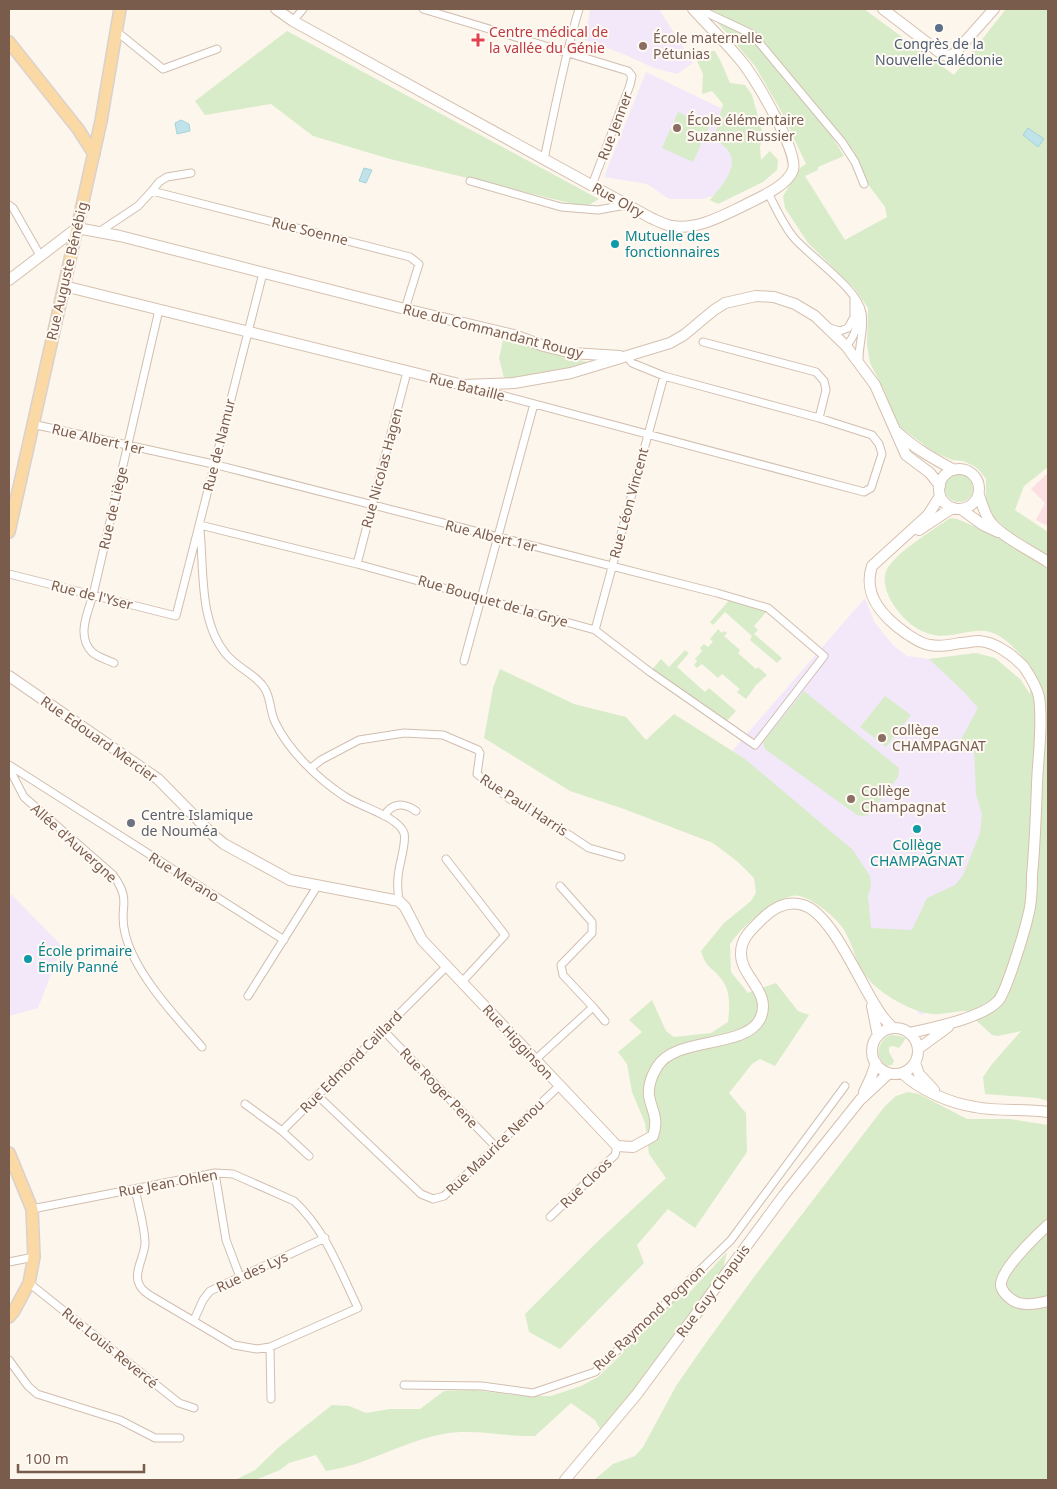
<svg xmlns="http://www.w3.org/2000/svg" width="1057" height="1489" font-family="'Noto Sans',sans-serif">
<rect width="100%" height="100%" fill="#fdf6ec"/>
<!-- education -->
<path fill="#f3e8fa" d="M590,9h69l34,54 -16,11 -23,-6 -33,-15 -36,-13z
M646,72l91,44 17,38 -20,35 -31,10h-34l-22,-15 -43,-7z
M865,598l10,25 18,22 14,11 22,3 47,-6 19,5 26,22 -76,327 -25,8 -66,-82 -9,-17 -173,-96z
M11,894l51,52 -24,62 -29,8v-117z"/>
<!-- medical -->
<path fill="#fbdfe3" d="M1048,473v53l-12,-6 9,-17 -14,-14z"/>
<!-- green -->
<path fill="#d8ecc9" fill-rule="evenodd" d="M709,9h155l90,66 52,-66h42v458l-24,19 -9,24 33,22v569l-10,-3 -53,-4 -2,-17 9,-13 29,-33 -23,5 -6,-1 -26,-24c-9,0 -17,2 -26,3 -21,2 -50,-15 -65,-28 -20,-18 -19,-36 -31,-56 -7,-12 -38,-38 -52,-34 -22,6 -50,30 -62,48l1,28 17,21 28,-10 22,28 11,4 -34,51 -15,-7 -8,5 -23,29 17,20 1,39 -52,76 -27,-19 -31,36 7,18 -84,86 -31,-17 -4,-18 70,-70 71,-66 -17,-24 -4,-31 -13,-31 -5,-28 -9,-12 24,-20 -13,-12 23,-20 14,31 8,6 37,-4 17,-11c2,-19 3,-34 -11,-48 -10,-10 -11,-8 -16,-23l23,-28 27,-22 5,-8 -2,-15 -16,-16 -25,-19 -89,-34 -54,-18 -86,-53 9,-50 7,-19 74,35 52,13 20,23 28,-26 71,45 108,91 17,26 1,10 -3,10 3,32 41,2 15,-32 28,-13 8,-10 17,-42 2,-18 -6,-21 -2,-46 -16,-3 20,-37 -15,-17 -34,-32 47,-6 19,5 26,22 9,14 1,-28c-12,-12 -24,-29 -41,-34 -15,-5 -40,7 -56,3 -18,-4 -29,-14 -39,-28 -6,-8 -12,-22 -10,-32 3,-19 49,-45 65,-57l7,1 17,7h29l-10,-9 -7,-16v-22l-6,-8 -6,-5 -11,-5 -11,-1 -18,-8 -33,-24 -10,-16 -6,-20 -15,-29 -3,-18 1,-37 -14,-20 -46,-45 -23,-35 -2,-12 17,-28 6,-4 -25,-53 -26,-45 -38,-44 1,-9zM802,87l52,65 13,31 18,24 2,10 -42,23 -40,-64 13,-6v-3l26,-11 -22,-35 -26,-28z
M287,31l312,168 -13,8 -196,-48 -77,-23 -42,-32 -66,11 -10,-14z
M688,49l27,2 7,13 8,19 15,2 7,10 11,39 -3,13 1,13 9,-9 8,9 -1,10 -14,12 -45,22 -8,-4c10,-13 29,-31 19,-48 -3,-5 -10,-10 -15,-13l9,-35 -11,-13 -10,3 1,-20 -6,-13z
M678,112l31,15 -16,35 -31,-14z
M503,340l92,24 -90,18 -6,-24z
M945 488a14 14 0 1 1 28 0a14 14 0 1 1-28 0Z
M732,597l37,12 -15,17 4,4 -4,4 28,24 -5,5 -27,-23 2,-4 -27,-24 -12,13 -3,-3z
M718,629l4,4 2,-2 3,2 -3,3 16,14 -2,3 18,16 2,-2 9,8 -11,10 -10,14 -9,-7 3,-3 -18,-15 -4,4 -16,-14 -5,4 -3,-3 3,-4 -2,-2 7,-8 -2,-3 4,-4 4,3 5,-5 -3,-3z
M685,650l4,3 -12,14 28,25 4,-4 27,23 -12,13 -74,-52 11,-13 8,8z
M804,691l95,77 -1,9 -28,37 -7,2 -6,-1 -92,-66 -2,-7z
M885,696l26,19 -25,32 -26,-20z
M891,1035l8,1 7,2 -7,10 -6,-2 -4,1v5l5,9 -2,4 -6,1c-10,-12 -10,-16 -1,-28z
M908,1092l11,2 48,25h43l38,6v355h-454l19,-16 22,-8 8,-9 33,-61 27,-39 51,-70 131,-171 11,-10z
M727,1252l-7,29 -117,153 -8,-14 -24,-17 -36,33c-29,1 -63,-8 -92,-2 -31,6 -58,20 -87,30 -10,3 -20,5 -30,7l-10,-16 -27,8 -9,7 -25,10h-20l20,-10 24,-23 53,-42 17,1 17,7 24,-4h30l24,-18 29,-1 49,6h29l30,-10 17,-9 25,-24 -1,-7 57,-54 10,1z"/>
<!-- water -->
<path fill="#bfe3e8" stroke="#a5d3da" d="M181,120l8,4 1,7 -13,3 -2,-11z
M1028,128l16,11 -6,8 -15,-12z
M364,168l8,2 -6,13 -7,-2z"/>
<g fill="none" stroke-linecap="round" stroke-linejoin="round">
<!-- street casing -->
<g stroke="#d1beb0" stroke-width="9">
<path id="street" d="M423,9l205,62 4,5 -2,9 -38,100
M697,13l8,-1 47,22 90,108 13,20 9,22
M293,21l10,-12
M116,31l47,38 54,-20
M544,159c11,-50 20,-101 35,-150
M470,181l91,26 37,3 28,-5
M152,191l258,66 9,7 -14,45
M768,193c8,15 16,34 27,46 17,19 63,50 67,74 3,16 -4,33 -3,50
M9,205l4,3 28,49
M99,232l39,-26 14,-15 7,-9 8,-5 24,-4
M829,328l11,3 8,-3 6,-11v-19
M703,342l113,30 8,9 2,9 -7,28
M846,346c8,-8 13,-22 11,-33
M471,387l393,105 7,-4 11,-34 -3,-10 -7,-9 -53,-17 -155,-42 -32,-13 -5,-7
M32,424l181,40 504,129 51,15 56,48 -69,89 -105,-73 -55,-42 -238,-66 -157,-39
M200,530c4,40 -1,92 26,124 11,14 30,20 39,35 6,10 5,23 10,33 13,28 43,57 69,74 14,10 54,20 60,37 3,11 -6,33 -6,45 -1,7 0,15 1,23
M357,564l50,-192
M9,574l167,42 87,-343
M595,630l69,-254
M464,661l70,-257
M114,663c-6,-3 -17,-6 -22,-11 -16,-16 -4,-40 1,-57l66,-285
M9,765l275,175
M9,768l15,29 89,78c20,27 5,32 12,58 9,40 51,84 77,114
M311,768l10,-8 38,-20 45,-7 39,2 35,15 2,3 -3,21 34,26 8,2 70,46 32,9
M384,816c8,-13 19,-14 32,-5
M446,859l59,76 -43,47
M248,996l70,-111
M593,1007l12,14
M383,1030l112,116
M535,1060l58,-53 -30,-32 -2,-10 31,-32v-11l-32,-36
M317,1095l104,99 12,5 11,-3 115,-110
M245,1104l37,27
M309,1156l-27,-25 164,-164
M215,1173l11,67 14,37
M32,1209l183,-36 18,1 61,27c31,28 46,70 64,107l-88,39 -13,2 -23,-4 -83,-49c-6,-4 -11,-7 -13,-15 -3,-12 7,-26 7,-38 0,-15 -7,-39 -10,-54
M550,1217l65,-62 2,-9
M9,1262l25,-5
M29,1283l150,120 15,5
M194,1320l9,-20 7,-9 115,-53
M270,1347l1,52
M9,1360l19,26 9,8 83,26 35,18h25
M404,1385l78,1 51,7 62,-21 136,-132 114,-154"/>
</g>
<!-- secondary casing -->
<g stroke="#d6c0b0" stroke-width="12">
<path id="secondary" d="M276,9l17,12 358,197c7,3 14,7 21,8 24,4 48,-9 69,-19 15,-8 46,-20 52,-37 6,-18 -38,-92 -51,-108 -15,-19 -33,-35 -49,-53
M883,9l60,46 6,1 5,-2 40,-45
M9,280l68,-52 43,8 285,73 109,26 30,11 28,7 48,3
M64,286l399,99 51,-2 57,-10 99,-30 14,-8 30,-25 11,-7 31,-7 18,1 21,7 20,12 31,30 29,39 31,70 24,18 10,13
M897,432c17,16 37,27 57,38
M939 489a20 20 0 1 1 40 0a20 20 0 1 1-40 0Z
M979,495c3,9 6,21 13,29 15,16 38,26 56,38
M961,509l22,16 15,7
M919,530l27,-18 8,-4
M9,676l149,103 55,56 11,9 66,36 109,21 6,6 17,33 195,206 16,1 20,-11c6,-18 -1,-24 -4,-40 -1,-10 3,-21 8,-29 18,-31 88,-18 103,-48 13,-27 -20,-42 -19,-66 0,-15 11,-24 21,-34 11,-11 25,-19 41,-14 31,9 60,87 80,112 3,4 7,8 10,11
M872,1006l6,30
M872 1051a23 23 0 1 1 46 0a23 23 0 1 1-46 0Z
M910,1033c22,-5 72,-15 88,-32 8,-8 27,-71 30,-85 4,-13 4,-28 4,-41 3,-30 4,-61 5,-91 1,-27 6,-60 2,-87 -2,-10 -9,-21 -15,-30 -11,-12 -29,-25 -45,-26 -6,0 -13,2 -19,2 -10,2 -19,4 -30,2 -9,-1 -15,-6 -23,-11 -23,-16 -45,-38 -35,-68l56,-51 12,-19
M918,1049l30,-22
M915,1063l4,11 15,16
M902,1073c18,17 47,30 73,34 24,5 49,1 73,5
M864,1092l7,-15 5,-14
M1048,1225c-11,10 -49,46 -47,61 1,5 6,10 10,13 10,8 25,5 37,2
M565,1480l72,-86 147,-199 76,-95 29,-27"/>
</g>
<!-- primary casing -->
<g stroke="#dad1cd" stroke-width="14">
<path id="primary" d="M9,42l69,87 16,25
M9,532l92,-411 19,-112
M9,1153l23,56 2,48 -5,26 -15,28 -5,6"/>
</g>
<!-- street -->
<use href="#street" stroke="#fff" stroke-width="7"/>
<!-- secondary -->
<use href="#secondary" stroke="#fff" stroke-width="10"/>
<!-- primary -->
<use href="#primary" stroke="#fbd9a5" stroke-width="11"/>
</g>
<!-- markers -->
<circle fill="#5c6f8a" stroke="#fffaf3" stroke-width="2" cx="939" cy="28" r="5"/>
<path fill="#e0444e" stroke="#fffaf3" stroke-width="2" d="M475.5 32.5h5v5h5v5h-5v5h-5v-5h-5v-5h5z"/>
<g fill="#8d6e63" stroke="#fffaf3" stroke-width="2">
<circle cx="643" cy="46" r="5"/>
<circle cx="677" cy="128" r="5"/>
<circle cx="882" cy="738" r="5"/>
<circle cx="851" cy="799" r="5"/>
</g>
<g fill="#0f9aa8" stroke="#fffaf3" stroke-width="2">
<circle cx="615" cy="244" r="5"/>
<circle cx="917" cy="829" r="5"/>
<circle cx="28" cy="959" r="5"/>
</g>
<circle fill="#6b7280" stroke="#fffaf3" stroke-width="2" cx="131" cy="823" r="5"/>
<g text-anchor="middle" stroke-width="4" stroke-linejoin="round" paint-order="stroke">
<!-- health labels -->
<g font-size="14" fill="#be3a42" stroke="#fffaf3" text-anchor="start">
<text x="489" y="37">Centre médical de<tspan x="489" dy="16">la vallée du Génie</tspan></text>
</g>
<!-- education labels -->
<g font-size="14" fill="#785e54" stroke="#fffaf3" text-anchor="start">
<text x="653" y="43">École maternelle<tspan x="653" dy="16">Pétunias</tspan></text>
<text x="687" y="125">École élémentaire<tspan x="687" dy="16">Suzanne Russier</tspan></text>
<text x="892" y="735">collège<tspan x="892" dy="16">CHAMPAGNAT</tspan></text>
<text x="861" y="796">Collège<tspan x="861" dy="16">Champagnat</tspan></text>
</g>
<!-- service labels -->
<g font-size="14" fill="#4e5e75" stroke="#fffaf3">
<text x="939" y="49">Congrès de la<tspan x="939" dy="16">Nouvelle-Calédonie</tspan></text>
</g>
<!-- street labels -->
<g font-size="14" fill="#7a5c4d" stroke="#fffaf3">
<text transform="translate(615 126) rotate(-69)" y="5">Rue Jenner</text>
<text transform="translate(618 200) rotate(29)" y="5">Rue Olry</text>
<text transform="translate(310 231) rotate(14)" y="5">Rue Soenne</text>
<text transform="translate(67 271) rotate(-77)" y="5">Rue Auguste Bénébig</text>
<text transform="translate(493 331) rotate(14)" y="5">Rue du Commandant Rougy</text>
<text transform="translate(467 387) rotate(14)" y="5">Rue Bataille</text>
<text transform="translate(98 439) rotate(13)" y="5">Rue Albert 1er</text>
<text transform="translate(219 445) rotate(-76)" y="5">Rue de Namur</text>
<text transform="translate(382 468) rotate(-75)" y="5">Rue Nicolas Hagen</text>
<text transform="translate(629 503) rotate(-75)" y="5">Rue Léon Vincent</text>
<text transform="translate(113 508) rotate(-77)" y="5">Rue de Liège</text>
<text transform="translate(491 536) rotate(14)" y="5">Rue Albert 1er</text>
<text transform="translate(92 595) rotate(14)" y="5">Rue de l'Yser</text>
<text transform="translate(493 601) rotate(16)" y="5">Rue Bouquet de la Grye</text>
<text transform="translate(99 739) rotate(35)" y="5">Rue Edouard Mercier</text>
<text transform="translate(524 805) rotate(33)" y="5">Rue Paul Harris</text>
<text transform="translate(74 843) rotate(42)" y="5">Allée d'Auvergne</text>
<text transform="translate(184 877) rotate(32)" y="5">Rue Merano</text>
<text transform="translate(518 1042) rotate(47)" y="5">Rue Higginson</text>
<text transform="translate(351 1062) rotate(-45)" y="5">Rue Edmond Caillard</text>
<text transform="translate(439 1088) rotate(46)" y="5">Rue Roger Pene</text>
<text transform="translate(495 1147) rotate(-44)" y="5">Rue Maurice Nenou</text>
<text transform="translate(168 1183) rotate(-10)" y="5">Rue Jean Ohlen</text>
<text transform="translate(586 1183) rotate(-44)" y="5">Rue Cloos</text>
<text transform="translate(252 1272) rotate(-25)" y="5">Rue des Lys</text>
<text transform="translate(713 1291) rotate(-53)" y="5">Rue Guy Chapuis</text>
<text transform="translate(649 1318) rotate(-43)" y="5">Rue Raymond Pognon</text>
<text transform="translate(110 1348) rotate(39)" y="5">Rue Louis Revercé</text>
</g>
<!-- culture labels -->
<g font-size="14" fill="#0d838f" stroke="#fffaf3" text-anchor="start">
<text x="625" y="241">Mutuelle des<tspan x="625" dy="16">fonctionnaires</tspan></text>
<text x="917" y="850" text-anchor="middle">Collège<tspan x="917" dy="16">CHAMPAGNAT</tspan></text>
<text x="38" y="956">École primaire<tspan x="38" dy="16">Emily Panné</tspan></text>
</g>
<!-- worship labels -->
<g font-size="14" fill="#5b616d" stroke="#fffaf3" text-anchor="start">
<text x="141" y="820">Centre Islamique<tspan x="141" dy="16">de Nouméa</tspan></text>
</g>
</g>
<!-- border -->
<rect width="1057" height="1489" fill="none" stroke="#7a5c4d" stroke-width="20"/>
<!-- scale -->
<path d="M18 1464v8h126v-8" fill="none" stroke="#7a5c4d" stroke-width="2.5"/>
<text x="25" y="1464" font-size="15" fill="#7a5c4d" stroke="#fffaf3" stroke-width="4" paint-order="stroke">100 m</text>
</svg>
